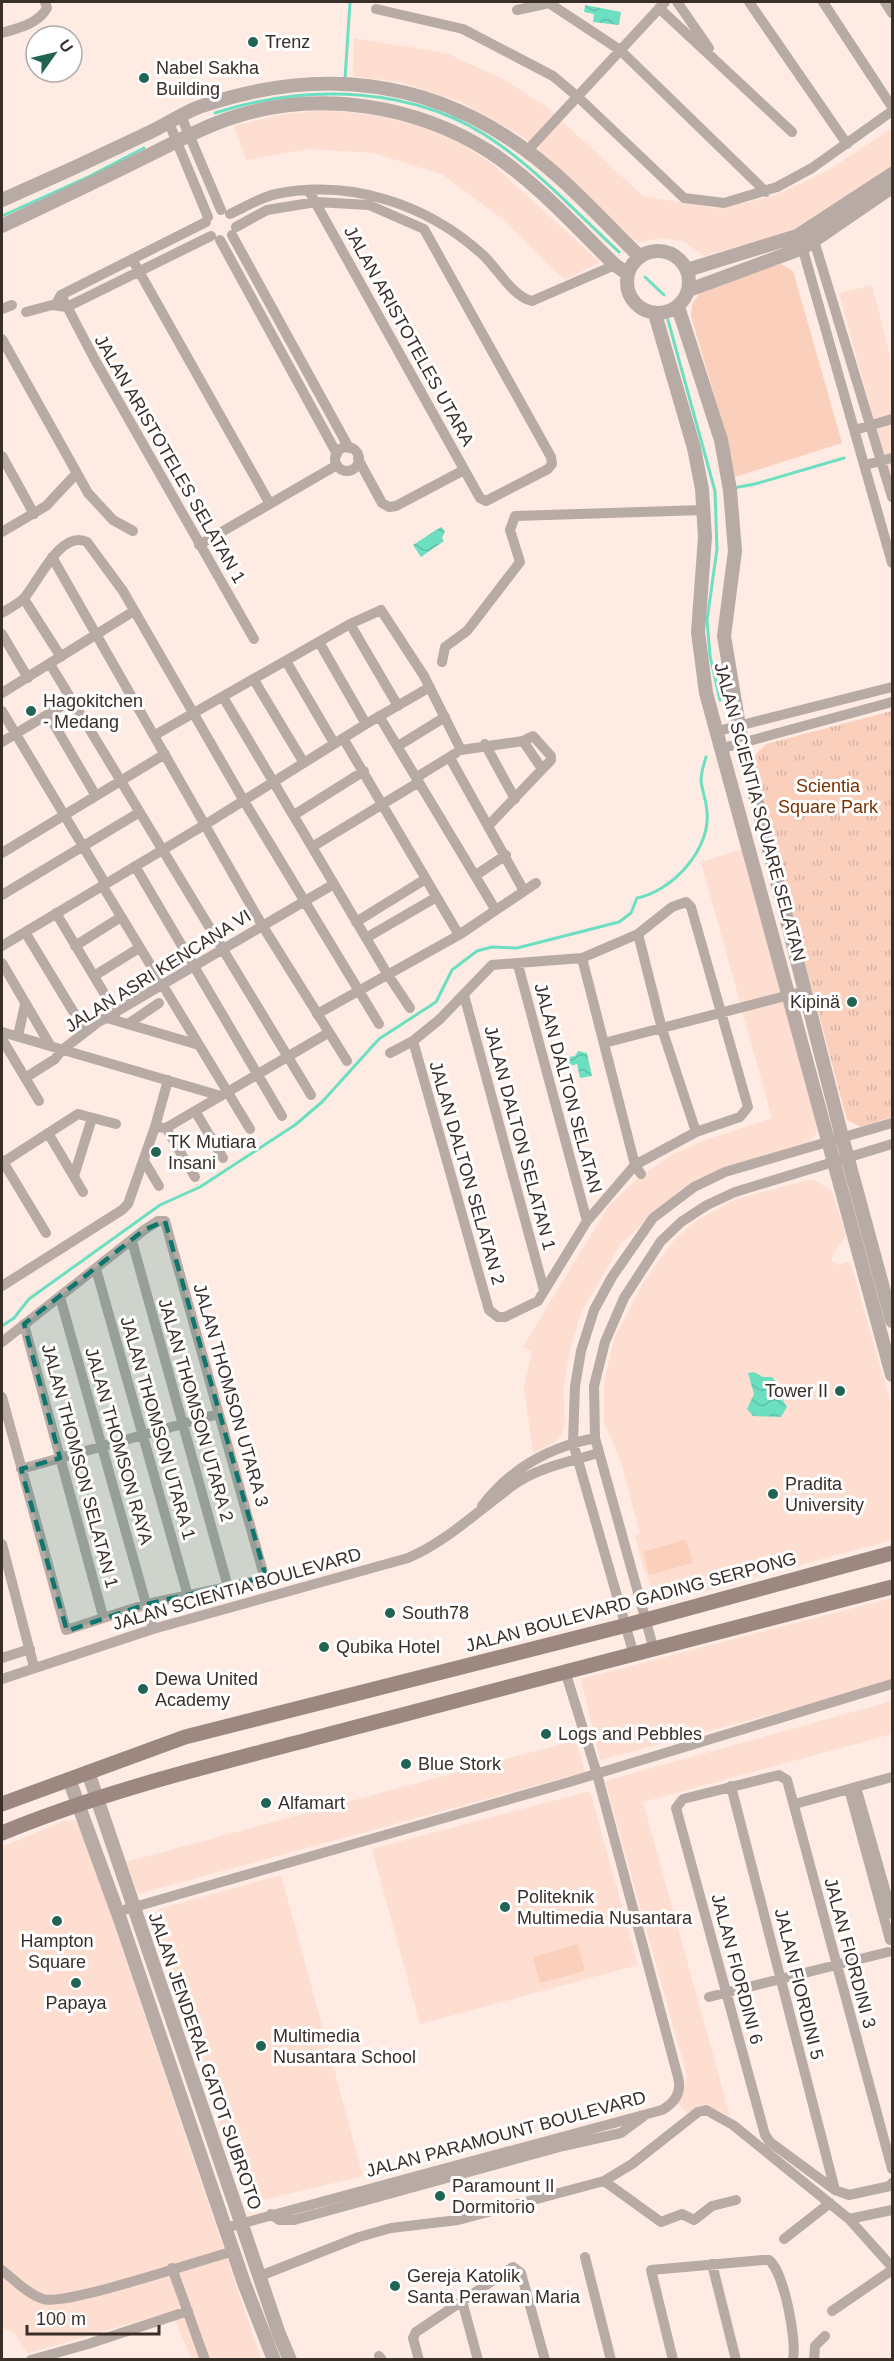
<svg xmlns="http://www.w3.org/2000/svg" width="894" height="2361" font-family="Arial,sans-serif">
<defs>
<pattern id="grass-tufts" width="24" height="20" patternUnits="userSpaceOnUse" patternTransform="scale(1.5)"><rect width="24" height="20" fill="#fad0bd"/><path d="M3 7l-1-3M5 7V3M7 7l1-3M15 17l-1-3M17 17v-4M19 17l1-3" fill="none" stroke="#d7b3a2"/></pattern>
<pattern id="water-waves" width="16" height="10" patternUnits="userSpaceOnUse" patternTransform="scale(1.5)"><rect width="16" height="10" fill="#6ddfc1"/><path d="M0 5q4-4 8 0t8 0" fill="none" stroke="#5fc0a6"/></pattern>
</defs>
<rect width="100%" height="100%" fill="#feebe3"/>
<!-- built -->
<path fill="#fdded0" d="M354,38l92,15 59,27 44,29 94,87 78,13 55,-14 53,-25 63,-42v46l-101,58 -87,24 -21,-15 -22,-3 -23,5 -116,-107 -61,-34 -62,-20 -46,-6z
M329,110l44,5 44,10 41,17 33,21 109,99 -35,18 -65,-63 -57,-42 -69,-22 -66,-4 -62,11 -12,-34 50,-12z
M872,285l20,79v123l-53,-194z
M746,848l74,279 -10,15 -89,27 -62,41 -38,33 -40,70 -11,37 -7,41 2,32 -4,12 -6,7 -22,11 -9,-65 8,-37 -9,-4 85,-140 31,-30 35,-23 31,-14 67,-22 -71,-256z
M813,1179l19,12 14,44 -14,21v5l6,4 12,-4 42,147v132l-198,54 -35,5 -5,-4 -11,-29 -8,-30 5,-3 -20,-74 -16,-37v-39l10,-44 31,-59 30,-41 22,-19 39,-21z
M892,1598v84l-292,78 -19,-81z
M892,1701v33l-249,68 87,314 -25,-12 -18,9 -11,-10 7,-10 4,-17 -82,-295z
M576,1740l9,32 -447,122 -12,-32z
M590,1791l48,174 -218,59 -48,-175z
M73,1820l8,7 180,532h-69l-17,-38 -1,-10 -146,42 -14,-20 -12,-6v-480l62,-26z
M281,1875l82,301 -116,28 -94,-281 1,-8 5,-6z"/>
<!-- grass -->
<path fill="url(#grass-tufts)" d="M892,711v406l-31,10 -14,-7 -94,-354 2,-11 11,-11z"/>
<!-- pitch -->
<path fill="#fad0bd" d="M781,264l12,7 49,172 -107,34 -13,-55 -31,-106 1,-12 11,-16z
M686,1539l7,24 -44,12 -6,-23z
M578,1944l7,27 -45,12 -7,-26z"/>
<!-- water -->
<path fill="url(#water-waves)" d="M585,5l36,7 -2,13 -26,-3 1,-8 -10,-2z
M441,527l4,4 -3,7 2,3 -23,16 -8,-12z
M578,1051l9,2 5,23 -12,2 -3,-14 -6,2 -4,-4 2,-5 6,-1z
M754,1372l9,5h9c8,8 8,21 15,30l-6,10 -28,-1 -6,-7 7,-15 -6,-21z"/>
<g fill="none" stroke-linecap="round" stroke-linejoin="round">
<!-- stream -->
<path stroke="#6ddfc1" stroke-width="3" d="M345,79l5,-77
M215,113c93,-30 203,-28 285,32 43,31 80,71 119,107
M2,216l86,-39 56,-29
M645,277l19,18
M668,320l47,171 2,58 -10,71 3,36 10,44
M733,488l22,-4 89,-26
M2,1326l12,-8 15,-19 131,-94 40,-18 95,-62 27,-23 57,-63 57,-37 16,-32 25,-19 15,-4 25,1 102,-26 12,-9 6,-15c35,-7 74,-48 70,-87 -3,-27 -11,-23 -1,-54"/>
<!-- minor -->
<path stroke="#b8aaa4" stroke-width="10" d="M677,2l32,46
M749,2l98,142
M823,2l69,105
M885,2l7,11
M659,8l133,124
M376,9l87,20 90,47 25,21 106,101 40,5 53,-16 35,-19 80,-57
M517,10l32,-7 71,47 146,142
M2,33c16,-5 36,-9 45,-25l-2,-6
M181,116l40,94
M169,123l39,94
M527,151l138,-149
M309,191l171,307 6,3 62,-32 4,-5 -1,-7 -127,-228
M230,214c15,-7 31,-17 46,-20 75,-15 151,10 207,61 15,14 29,41 49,46l83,-36
M236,227l31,-17 49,-8 53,3 55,24
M812,234l80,263
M232,235l117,213
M220,240l117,214
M801,243l91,320
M132,259l138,245
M61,295l34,65 159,279
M57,302l4,-7 145,-73
M2,309l10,-4
M26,312l26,-7 15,2 144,-71
M2,339l86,154 25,27 20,11
M855,430l37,-11
M335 459a12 12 0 1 1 24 0a12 12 0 1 1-24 0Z
M2,456l32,58
M358,459l24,44 7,4 7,-1 68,-36
M865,465l27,-7
M2,532l44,-26 30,-32
M199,545l138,-80
M52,557l210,368 85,136
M24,599l37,58
M2,613c7,-5 17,-9 23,-16 13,-15 36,-68 62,-55l36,49 121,210 135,223
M350,624l48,82
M2,634l26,44
M319,642l47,82
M286,661l48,82
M442,662l3,-15 22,-16 53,-69 -10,-32 5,-14 188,-6
M50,664l261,431
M254,680l50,83
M2,693l132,-82
M223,697l165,278 22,33
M2,711l103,172
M48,714l48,82
M379,716l116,193
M718,731l174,-44
M155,735l195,-111 31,-14 43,66 37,74 62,-9 10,-5 18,20v4l-62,65
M343,738l116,197
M523,741l19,28
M2,742l68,-41
M485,744l30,55
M398,746l47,-29
M723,748l169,-46
M450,758l74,133
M417,777l39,-24
M294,815l70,-44
M312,847l107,-65
M2,853l163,-99
M135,866l147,250
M476,875l30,-20
M102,885l148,244
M2,895l138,-83
M56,913l60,100
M356,922l68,-42
M25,932l60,99
M638,934l24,95 34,103
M366,938l69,-40
M2,946l209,-125 155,-97 64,-37
M75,946l46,-29
M582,958l53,207 6,9
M2,963l48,82
M518,965l69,256
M94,976l45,-28
M464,995l80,295
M317,1014l142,-79 77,-52
M107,1018l92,27
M128,1024l31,-21
M2,1032l219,64
M18,1036l7,-32
M2,1039l37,62
M604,1043l201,-52
M390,1053l23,-12 27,-22 52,-54 90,-7 56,-24 34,-27 14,-5 5,5 57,200 -8,10 -44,15 -61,33 -48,56 -49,80 -33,16h-7l-9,-7 -76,-269
M25,1078l30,-19 7,-9 35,-27 237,-139
M195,1111l28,47
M155,1127l11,1 162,-95
M166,1128l29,49
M48,1133l35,59
M2,1160l44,73
M144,1161l15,25
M2,1163l76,-49 38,10
M74,1176l18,-58
M132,1241l96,346
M96,1269l92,327
M2,1286l120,-76 6,-6 27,-77 13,-47
M60,1297l93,332
M24,1324l79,292
M2,1342l142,-112 14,-9h7l100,358 -118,25 -81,26 -64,-233
M21,1469l197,-55
M482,1506c28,-37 68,-59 113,-68
M2,1544l32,123
M654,1650l-59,-212 -1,-52 11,-44 19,-44 37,-57 20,-19 26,-17 28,-13 157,-48
M634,1655l-61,-212 2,-57 6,-35 13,-41 18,-33 41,-59 41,-31 31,-15 167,-49
M2,1658l28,-9
M2,1679l151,-50 255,-71c41,-18 72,-49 107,-74 24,-17 55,-22 83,-31
M731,1786l104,404
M856,1787l36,127
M849,1789l41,151
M795,1804l97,-27
M117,1912l449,-129 326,-99
M709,1997l179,-45
M892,2169l-105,-389 -8,-5 -96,24 -7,9 89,327 5,7 65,48 14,5 41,-9 2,-3
M736,2200l-24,6 -18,14 -12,-6 -21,8 -57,-41 28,-17 66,-52 8,-2 27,15 116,94 43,48
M271,2214l8,6h15l269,-74 58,-13 23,-17
M849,2219l43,-9
M225,2228l437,-118c13,-7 20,-18 16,-33l-81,-303 -32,-103
M784,2239l46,-36
M585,2257l26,103
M712,2264l24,96
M172,2268l33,92
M2,2270c11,9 27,25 41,29 23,7 158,-39 191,-48
M260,2276l99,-39 32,-9 67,-8 146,-39
M462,2301l16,59
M832,2311l60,-41
M379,2356l3,4
M31,2360l57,-16 100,-33
M419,2360l-6,-22 3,-6 97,-65 8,6 24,87
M673,2360l-22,-90 112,-10h6c15,12 28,80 24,100
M814,2360l1,-14 10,-10"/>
<!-- tertiary -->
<path stroke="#b8aaa4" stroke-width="14" d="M2,200c48,-21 96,-43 144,-66 18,-8 35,-20 53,-27 116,-40 228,-30 328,44 41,30 76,70 113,106
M2,226c46,-22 93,-44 139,-67 31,-15 63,-33 96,-43 84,-26 179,-11 253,36 47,31 85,74 125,113l13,9
M627 282a31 31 0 1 1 62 0a31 31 0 1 1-62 0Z
M687,270l110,-34 95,-62
M689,290l114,-42 89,-61
M678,307l43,133 9,50 5,61 -11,85 18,108 100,393 50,184
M655,314l39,134 8,41 3,48 -7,95 8,61 186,682
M88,1772l191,562 11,26
M69,1779l51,140 124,364 30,77"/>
<!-- secondary -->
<path stroke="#9c8880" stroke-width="15" d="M2,1804l183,-67 442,-112 265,-72
M2,1833c104,-43 215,-69 324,-98 188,-51 378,-98 566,-148"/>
</g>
<!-- marked area -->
<path fill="#0f766e" fill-opacity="0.2" stroke="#0f766e" stroke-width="4.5" stroke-dasharray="12 8" stroke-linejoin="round" d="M165,1221l101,356 -119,27 -80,27 -46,-162 39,-11 -36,-134 120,-94z"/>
<!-- markers -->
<g fill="#226454" stroke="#fff" stroke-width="2">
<circle cx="253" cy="42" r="6"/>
<circle cx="144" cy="78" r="6"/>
<circle cx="31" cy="711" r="6"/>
<circle cx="852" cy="1002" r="6"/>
<circle cx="156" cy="1152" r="6"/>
<circle cx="840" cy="1391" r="6"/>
<circle cx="773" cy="1494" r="6"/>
<circle cx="390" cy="1613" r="6"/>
<circle cx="324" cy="1647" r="6"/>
<circle cx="143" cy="1689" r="6"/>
<circle cx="546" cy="1734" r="6"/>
<circle cx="406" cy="1764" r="6"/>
<circle cx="266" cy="1803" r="6"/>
<circle cx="505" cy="1907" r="6"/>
<circle cx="57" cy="1921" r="6"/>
<circle cx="76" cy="1983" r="6"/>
<circle cx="261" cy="2046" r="6"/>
<circle cx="440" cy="2196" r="6"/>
<circle cx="395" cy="2286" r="6"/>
</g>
<g text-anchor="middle" stroke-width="6" stroke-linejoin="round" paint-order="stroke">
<!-- poi labels -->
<g font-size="18" fill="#3a2e29" stroke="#fff" text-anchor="start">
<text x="265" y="48">Trenz</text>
<text x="156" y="74">Nabel Sakha<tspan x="156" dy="21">Building</tspan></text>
<text x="43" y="707">Hagokitchen<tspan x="43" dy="21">- Medang</tspan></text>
<text x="840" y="1008" text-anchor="end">Kipinä</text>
<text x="168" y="1148">TK Mutiara<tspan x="168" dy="21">Insani</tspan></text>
<text x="828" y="1397" text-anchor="end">Tower II</text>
<text x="785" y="1490">Pradita<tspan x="785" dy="21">University</tspan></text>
<text x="402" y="1619">South78</text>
<text x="336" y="1653">Qubika Hotel</text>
<text x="155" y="1685">Dewa United<tspan x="155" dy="21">Academy</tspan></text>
<text x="558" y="1740">Logs and Pebbles</text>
<text x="418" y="1770">Blue Stork</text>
<text x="278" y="1809">Alfamart</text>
<text x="517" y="1903">Politeknik<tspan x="517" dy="21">Multimedia Nusantara</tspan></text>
<text x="57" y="1947" text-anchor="middle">Hampton<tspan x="57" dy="21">Square</tspan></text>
<text x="76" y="2009" text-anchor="middle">Papaya</text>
<text x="273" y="2042">Multimedia<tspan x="273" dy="21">Nusantara School</tspan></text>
<text x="452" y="2192">Paramount Il<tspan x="452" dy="21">Dormitorio</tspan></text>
<text x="407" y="2282">Gereja Katolik<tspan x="407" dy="21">Santa Perawan Maria</tspan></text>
</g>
<!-- street labels -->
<g font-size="18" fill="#3a2e29" stroke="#fff">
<text transform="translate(409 336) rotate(61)" y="6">JALAN ARISTOTELES UTARA</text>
<text transform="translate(170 459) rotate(60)" y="6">JALAN ARISTOTELES SELATAN 1</text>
<text transform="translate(760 812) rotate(75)" y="6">JALAN SCIENTIA SQUARE SELATAN</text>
<text transform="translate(158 971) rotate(-32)" y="6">JALAN ASRI KENCANA VI</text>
<text transform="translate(568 1088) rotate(75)" y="6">JALAN DALTON SELATAN</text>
<text transform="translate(520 1138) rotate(75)" y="6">JALAN DALTON SELATAN 1</text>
<text transform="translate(467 1173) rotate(74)" y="6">JALAN DALTON SELATAN 2</text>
<text transform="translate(231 1395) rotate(74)" y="6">JALAN THOMSON UTARA 3</text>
<text transform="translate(196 1410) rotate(74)" y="6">JALAN THOMSON UTARA 2</text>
<text transform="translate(158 1428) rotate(74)" y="6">JALAN THOMSON UTARA 1</text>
<text transform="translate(119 1446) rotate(74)" y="6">JALAN THOMSON RAYA</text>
<text transform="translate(80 1466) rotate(75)" y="6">JALAN THOMSON SELATAN 1</text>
<text transform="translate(237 1589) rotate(-16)" y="6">JALAN SCIENTIA BOULEVARD</text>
<text transform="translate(631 1602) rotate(-15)" y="6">JALAN BOULEVARD GADING SERPONG</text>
<text transform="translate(850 1953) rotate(75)" y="6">JALAN FIORDINI 3</text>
<text transform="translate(737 1969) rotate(75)" y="6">JALAN FIORDINI 6</text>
<text transform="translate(799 1984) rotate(76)" y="6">JALAN FIORDINI 5</text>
<text transform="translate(205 2061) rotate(71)" y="6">JALAN JENDERAL GATOT SUBROTO</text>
<text transform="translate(506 2134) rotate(-15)" y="6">JALAN PARAMOUNT BOULEVARD</text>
</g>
<!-- park labels -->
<g font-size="18" fill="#7a3001" stroke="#fff">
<text x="828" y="792">Scientia<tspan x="828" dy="21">Square Park</tspan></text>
</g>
</g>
<!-- border -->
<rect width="894" height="2361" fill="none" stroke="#3a2e29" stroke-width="6"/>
<!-- north arrow -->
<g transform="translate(54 54) rotate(56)"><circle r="28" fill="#ffffff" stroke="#b0aba9" stroke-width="1.5"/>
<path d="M0-4.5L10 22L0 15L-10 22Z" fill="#226454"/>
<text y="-9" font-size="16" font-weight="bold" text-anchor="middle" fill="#3a2e29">U</text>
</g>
<!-- scale -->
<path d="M27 2325v9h132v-9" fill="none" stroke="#3a2e29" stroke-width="3"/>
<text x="36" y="2325" font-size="18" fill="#3a2e29" stroke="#ffffff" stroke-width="4.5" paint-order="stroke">100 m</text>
</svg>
